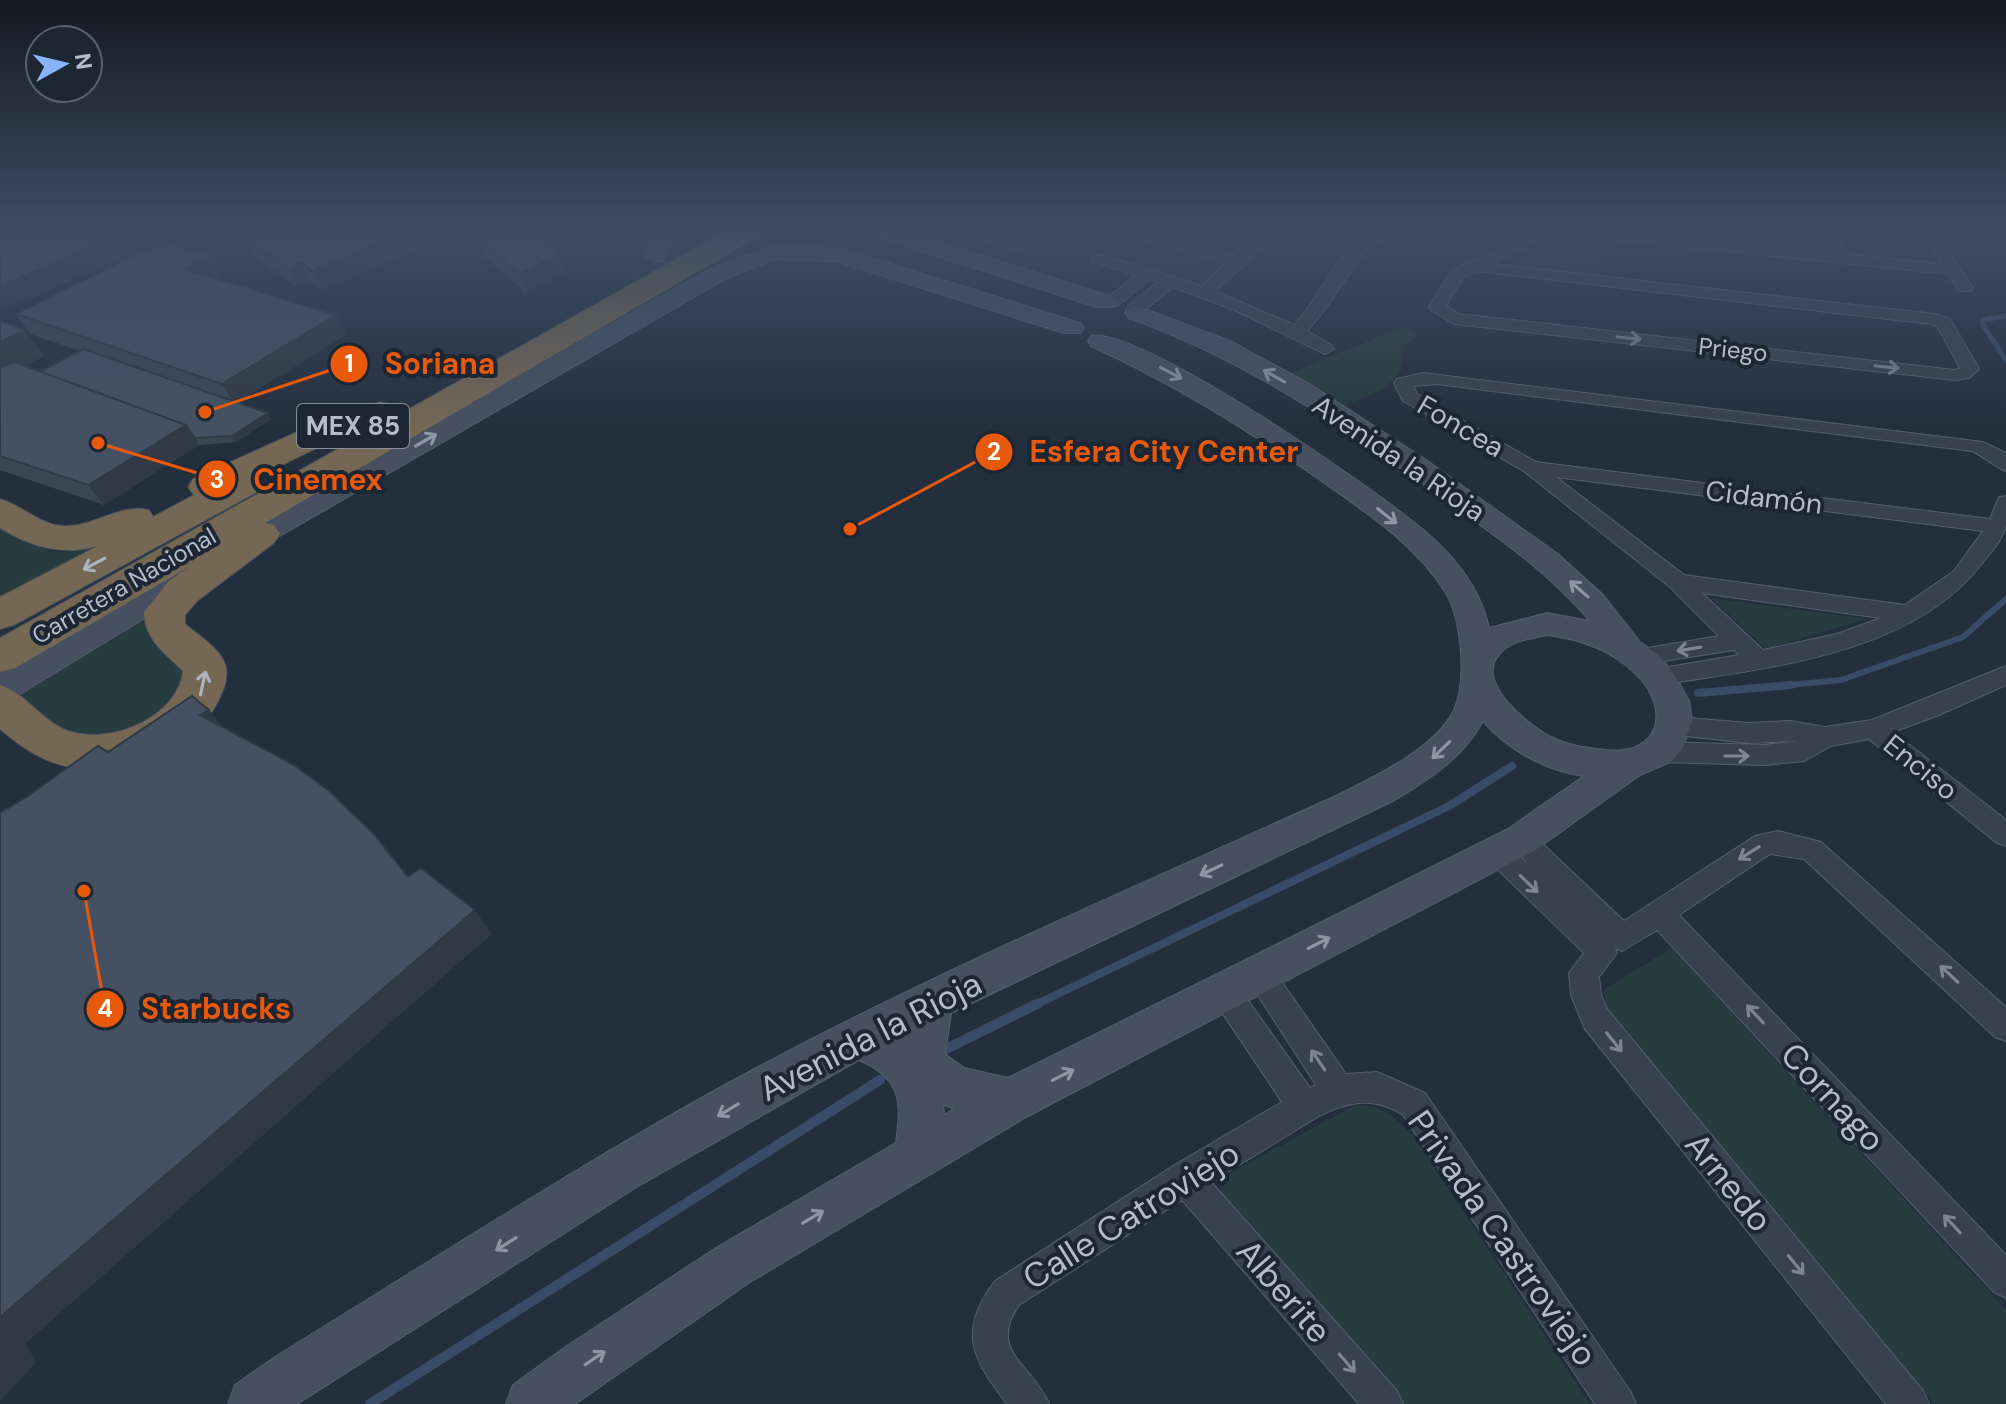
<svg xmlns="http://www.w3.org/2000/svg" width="2006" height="1404" font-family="'DM Sans',sans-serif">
<rect width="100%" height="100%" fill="#242f3e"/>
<!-- green -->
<path fill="#263c3f" d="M1553,237l42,4 10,37 -99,-12 41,-20z
M1155,243l71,20 -21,22 -72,-22z
M1405,326l14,9 -15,10c-2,44 -24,46 -60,60l-53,-32z
M0,521c47,34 50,37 107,23l-107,56z
M1711,598l156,21 -101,30z
M146,618l42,36 5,37 -59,44 -61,4 -52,-44z
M1672,948l334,362v94h-72l-326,-388 -5,-26z
M1357,1104c26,3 38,13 56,31l177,269h-197l-174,-207 3,-15 12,-11z"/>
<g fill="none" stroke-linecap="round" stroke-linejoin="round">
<!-- stream-far3 -->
<path stroke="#394c67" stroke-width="5" d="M2006,316l-23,4v5l23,35"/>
<!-- stream-far2 -->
<path stroke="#394c67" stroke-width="6" d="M1769,687l72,-7 122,-43 43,-38"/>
<!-- stream-far1 -->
<path stroke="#394c67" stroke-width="8" d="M1698,693l93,-8
M1035,1005l414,-199 63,-40"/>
<!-- stream -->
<path stroke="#394c67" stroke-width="10" d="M940,1052l99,-49
M370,1404l510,-324"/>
<!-- street casing -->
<g stroke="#565f6c" stroke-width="2">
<path id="street" d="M1143,230l90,25 25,-25h16l-29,34 -30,27 79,34c24,-23 49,-87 81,-95 6,-1 14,0 19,0l-31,23 -37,55 -19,23 24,14 3,4 -9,5 -88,-43 -64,-24 -33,27h-12l-2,-4 2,-4 30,-24 -8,-3 -33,27h-12l-2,-3 2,-3 31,-25 -44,-14v-6h10l100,31 24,-24 -88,-24v-6z
M1529,230h17l-27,21 -27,13 443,50 15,5 29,50 -10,9 -14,2 -501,-56 -23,-14 -2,-3 22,-36 58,-26zM1476,271l455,53 6,2 23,42 -5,2 -496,-56 -13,-8 17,-29z
M1561,230h53l215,22 -11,-22h15l13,24 96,10 -22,-34h15l38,58 -2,3h-12l-11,-17 -380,-39z
M1423,373l560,69 23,11v18c-9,-2 -21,-14 -34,-20l-535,-67 -24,2 4,8 119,68 454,57 9,-22 7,-1c0,9 0,21 0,30 -3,13 -15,26 -23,36 -69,93 -217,106 -324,123l-8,-3 -4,-6 4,-6 88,-15 -5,-5 -96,15 -8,-2 -4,-6 4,-6 89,-15 -49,-49 -145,-115 -122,-71 -9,-18 3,-4zM1556,477l427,54 -29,40 -49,34 -221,-30zM1702,593l179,25 -44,16 -74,16z
M2006,666v19l-67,30 -46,17 113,88v26l-9,-3 -128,-104 -38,7 -27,15 -40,4 -105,-3 -9,-3 -3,-7 3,-7 9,-3 105,3 35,-4 -50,2 -73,-8 -9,-2 -3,-7 3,-7 9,-2 73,6 41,-2 35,6 47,-7z
M1521,829l9,3 94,89 131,-85 23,-5 43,11 185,165v34l-11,-4 -191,-178 -34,-5 -91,61 327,340v43l-12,-6 -337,-362 -35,21 -7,-3 2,5 -18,24 2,18 6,14 316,382 6,13h-43l-301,-375 -14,-34 -2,-22 15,-20 -96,-93 -4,-8 4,-8c18,-6 27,8 40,20l-20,-24 4,-8z
M1260,961l10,4 76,109 31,-2 48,21 205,298 6,13h-41l-192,-289c-29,-19 -54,-14 -84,1l-108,66 186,209 6,13h-44l-177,-204 -163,105c-32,46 13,59 30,99h-42c-35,-46 -50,-72 -12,-123l178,-115 109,-64 -67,-100 -5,-10 5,-10 10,-4 10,4 75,106 6,-3 -66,-102 -5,-9 5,-9z"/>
</g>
<!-- secondary casing -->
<g stroke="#565f6c" stroke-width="2">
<path id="secondary" d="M658,230h21l-16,31 -8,2 -11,-7z
M868,230h33l212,67 4,5 -4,5h-16l-227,-72z
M809,245l41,6 230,72 4,5 -4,5h-16l-225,-71 -63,-3 -49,19 -456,263 -259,158 -12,4v-29l251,-147 460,-259 62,-22z
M1137,306l93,35 81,44 115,75 133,95 44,40 37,47 19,14 15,18 15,27 3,19 -9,27 -11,14 -32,14 -106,76 -508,266 -276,165 -175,122h-69l7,-19 51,-37 152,-100 180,-105c6,-42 5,-65 -37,-83l-224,128 -338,216h-69l7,-19 40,-28c153,-94 303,-192 461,-278 195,-106 400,-192 602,-284 36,-18 98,-47 116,-85 13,-28 8,-89 -8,-117 -31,-50 -83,-83 -130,-116 -72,-49 -145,-95 -225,-131l-3,-5 3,-5c47,-12 309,168 349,209 23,23 42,50 49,83l58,-15 43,8c-42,-50 -97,-87 -150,-125 -98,-70 -196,-137 -311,-178l-4,-5 4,-5zM1547,635c33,4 63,14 88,38 36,34 27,83 -30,77 -18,-2 -35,-4 -52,-12 -23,-11 -77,-54 -55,-82 11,-16 32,-17 49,-21zM1483,721c25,29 63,50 101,55l-76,53 -500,249 -44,-10 -19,-14 6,-41 442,-212c35,-21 70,-43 90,-80zM943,1104l11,5 -10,6z"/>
</g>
<!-- highway casing -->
<g stroke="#434c59" stroke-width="2">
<path id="highway" d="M728,230h35l-4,6 -494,287 9,2 6,9 -6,9 -77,58 -12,14v9c13,11 39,27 41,44 2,13 -3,24 -9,35 -24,47 -91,73 -142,65 -29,-4 -53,-20 -75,-39v-44c28,9 43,39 72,47 42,12 106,-16 111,-61 -19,-19 -38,-31 -39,-59l25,-31 20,-14 -174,101 -15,4v-34l388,-217 -67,25 -66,32 5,7 -5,8 -241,132 -14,4v-32l98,-51c-36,10 -67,1 -98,-18v-29c22,6 40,26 64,27 30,1 56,-23 85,-16l4,7 41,-22 -6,-8 5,-8 104,-47 83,-30 12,3 5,7 -4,6z"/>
</g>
<!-- street -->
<use href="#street" fill="#38414e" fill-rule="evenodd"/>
<!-- secondary -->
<use href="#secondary" fill="#465061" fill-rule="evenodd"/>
<!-- highway -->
<use href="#highway" fill="#746855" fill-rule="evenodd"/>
</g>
<!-- wall -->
<path fill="#3b4654" d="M902,230h29l-8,7z
M936,230h40l-13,12 -26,-6z
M983,230h61v6l-23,17 -38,-10z
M290,236l126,13 -94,41 -12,-9 -12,6 -41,-28 -10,-19z
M476,236l83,18 6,19 -39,20 -43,-38z
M211,256l11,18 -8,5 132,56 -109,67 34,17 -35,23 -37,3 -95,60 -104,-35v-149l44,35 -19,10 14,5 6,-2 35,-18 -50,-17 -14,-20z"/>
<!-- shaded-wall -->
<path fill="#303945" d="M132,230h19l7,12 -158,70v-26z
M922,230h9l-8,7z
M962,230h14l-13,12z
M1022,230h22v6l-23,17z
M408,231l8,18 -94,41 -10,-19z
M559,254l6,19 -39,20 -7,-19z
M211,256l11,18 -26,15 -12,-20z
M300,262l10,19 -12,6 -10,-19z
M336,315l10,20 -112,69 -12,-20z
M25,330l19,26 -44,23v-37z
M268,413l3,6 -35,23 -4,-6z
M186,425l13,20 -95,60 -16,-20z
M209,710l22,26 -31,-21z
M475,910l17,24 -467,410 12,18 -37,39v-84z"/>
<!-- building -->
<path fill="#455162" stroke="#303945" stroke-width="2" d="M0,230h132l-132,56z
M273,230h9l8,6 19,-6 99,1 -96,40 -12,-9 -12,6 -41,-28z
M492,230h39l28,24 -40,20 -43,-38z
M163,241l48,15 -27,13 152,46 -114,69 -206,-70z
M0,321l25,9 -25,12z
M83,349l185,64 -36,23 -37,2 -9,-13 -147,-54 6,-2z
M14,362l172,63 -98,60 -88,-29v-88z
M192,696l17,14 -9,5 94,50 35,26 44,42 35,44 13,-9 54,42 -475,407v-504l25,-15 73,-52 10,6z"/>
<!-- one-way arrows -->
<defs><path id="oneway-shaft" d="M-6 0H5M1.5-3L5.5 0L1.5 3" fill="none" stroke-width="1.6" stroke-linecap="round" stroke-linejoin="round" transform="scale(2)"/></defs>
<g stroke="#7c8592">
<use href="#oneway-shaft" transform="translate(1629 338) rotate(6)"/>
<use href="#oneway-shaft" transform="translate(1887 367) rotate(6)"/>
<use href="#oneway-shaft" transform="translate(1689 649) rotate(171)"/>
<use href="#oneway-shaft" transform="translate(1737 756)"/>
<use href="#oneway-shaft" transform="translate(1749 853) rotate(148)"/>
<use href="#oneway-shaft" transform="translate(1529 884) rotate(44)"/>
<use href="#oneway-shaft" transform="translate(1949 974) rotate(-137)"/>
<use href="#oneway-shaft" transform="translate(1755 1014) rotate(-133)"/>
<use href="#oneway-shaft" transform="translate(1614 1042) rotate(51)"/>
<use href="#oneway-shaft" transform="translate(1318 1060) rotate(-124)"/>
<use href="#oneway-shaft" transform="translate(1952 1224) rotate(-133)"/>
<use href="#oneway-shaft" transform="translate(1796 1265) rotate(51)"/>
<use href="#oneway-shaft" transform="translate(1347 1363) rotate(49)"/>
</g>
<g stroke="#8e96a5">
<use href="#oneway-shaft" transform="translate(1171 373) rotate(28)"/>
<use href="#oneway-shaft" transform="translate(1274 376) rotate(-151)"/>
<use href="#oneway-shaft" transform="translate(426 440) rotate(-30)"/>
<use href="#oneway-shaft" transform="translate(1387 516) rotate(38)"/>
<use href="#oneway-shaft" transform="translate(1579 589) rotate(-139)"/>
<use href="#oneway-shaft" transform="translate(1441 750) rotate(136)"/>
<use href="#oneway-shaft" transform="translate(1211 870) rotate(155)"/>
<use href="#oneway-shaft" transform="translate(1319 943) rotate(-27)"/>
<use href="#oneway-shaft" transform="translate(1063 1075) rotate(-27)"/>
<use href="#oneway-shaft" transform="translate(728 1110) rotate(149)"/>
<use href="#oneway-shaft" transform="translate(813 1217) rotate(-31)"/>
<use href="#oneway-shaft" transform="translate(506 1244) rotate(148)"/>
<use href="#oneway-shaft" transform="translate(595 1358) rotate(-34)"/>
</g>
<g stroke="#aeb4bd">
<use href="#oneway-shaft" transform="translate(94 564) rotate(152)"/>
<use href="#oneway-shaft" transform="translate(203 683) rotate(-78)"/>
</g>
<!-- sky -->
<linearGradient id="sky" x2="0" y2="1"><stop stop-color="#141a22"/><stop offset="0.54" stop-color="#3f4d63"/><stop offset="1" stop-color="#3f4d63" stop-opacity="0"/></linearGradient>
<rect width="2006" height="427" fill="url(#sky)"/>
<g text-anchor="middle" stroke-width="8" stroke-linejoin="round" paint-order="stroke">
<!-- far-street labels -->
<g font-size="24" fill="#b4bcc9" stroke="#1d2633">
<text transform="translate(1733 350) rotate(6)" y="8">Priego</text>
<text transform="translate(124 586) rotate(-30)" y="8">Carretera Nacional</text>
</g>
<!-- shield labels -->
<rect fill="#1d2633" stroke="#878f9c" stroke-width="2" x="297" y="404" width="112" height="44" rx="6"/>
<g font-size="26" font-weight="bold" fill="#b4bcc9">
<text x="353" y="435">MEX 85</text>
</g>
<!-- street labels -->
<g font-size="28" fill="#b4bcc9" stroke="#1d2633">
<text transform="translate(1461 426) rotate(30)" y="10">Foncea</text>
<text transform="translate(1399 458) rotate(34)" y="10">Avenida la Rioja</text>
<text transform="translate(1764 497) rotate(7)" y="10">Cidamón</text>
<text transform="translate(1921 767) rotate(39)" y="10">Enciso</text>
</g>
<!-- near-street labels -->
<g font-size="34" fill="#b4bcc9" stroke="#1d2633">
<text transform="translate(870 1036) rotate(-27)" y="12">Avenida la Rioja</text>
<text transform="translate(1833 1097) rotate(47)" y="12">Cornago</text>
<text transform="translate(1729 1182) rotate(51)" y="12">Arnedo</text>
<text transform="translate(1131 1215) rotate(-32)" y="12">Calle Catroviejo</text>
<text transform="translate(1503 1238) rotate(55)" y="12">Privada Castroviejo</text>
<text transform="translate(1284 1291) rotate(49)" y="12">Alberite</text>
</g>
</g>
<!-- callouts -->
<path fill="none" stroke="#e8590c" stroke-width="3" d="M205 412L349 364M850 529L994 452M98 443L217 479M84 891L105 1009"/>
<g fill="#e8590c" stroke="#1d2633" stroke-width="3">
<circle cx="205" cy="412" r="8"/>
<circle cx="850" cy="529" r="8"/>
<circle cx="98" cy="443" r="8"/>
<circle cx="84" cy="891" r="8"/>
<circle cx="349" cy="364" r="20"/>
<circle cx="994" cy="452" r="20"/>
<circle cx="217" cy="479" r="20"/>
<circle cx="105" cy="1009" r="20"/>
</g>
<g font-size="24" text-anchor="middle" font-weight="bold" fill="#fff">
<text x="349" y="372">1</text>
<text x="994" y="460">2</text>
<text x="217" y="488">3</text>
<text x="105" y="1017">4</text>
</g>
<g font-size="30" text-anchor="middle" font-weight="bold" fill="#e8590c" stroke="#1d2633" stroke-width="8" stroke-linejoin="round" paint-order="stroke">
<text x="440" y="374">Soriana</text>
<text x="1164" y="462">Esfera City Center</text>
<text x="318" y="490">Cinemex</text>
<text x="216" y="1019">Starbucks</text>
</g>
<!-- north arrow -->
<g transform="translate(64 64) rotate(82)"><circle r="38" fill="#1d2633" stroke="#59626f" stroke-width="2"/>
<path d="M0-6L14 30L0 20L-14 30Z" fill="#8ab4f8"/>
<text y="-12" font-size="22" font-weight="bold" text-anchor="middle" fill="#b4bcc9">N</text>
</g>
</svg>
